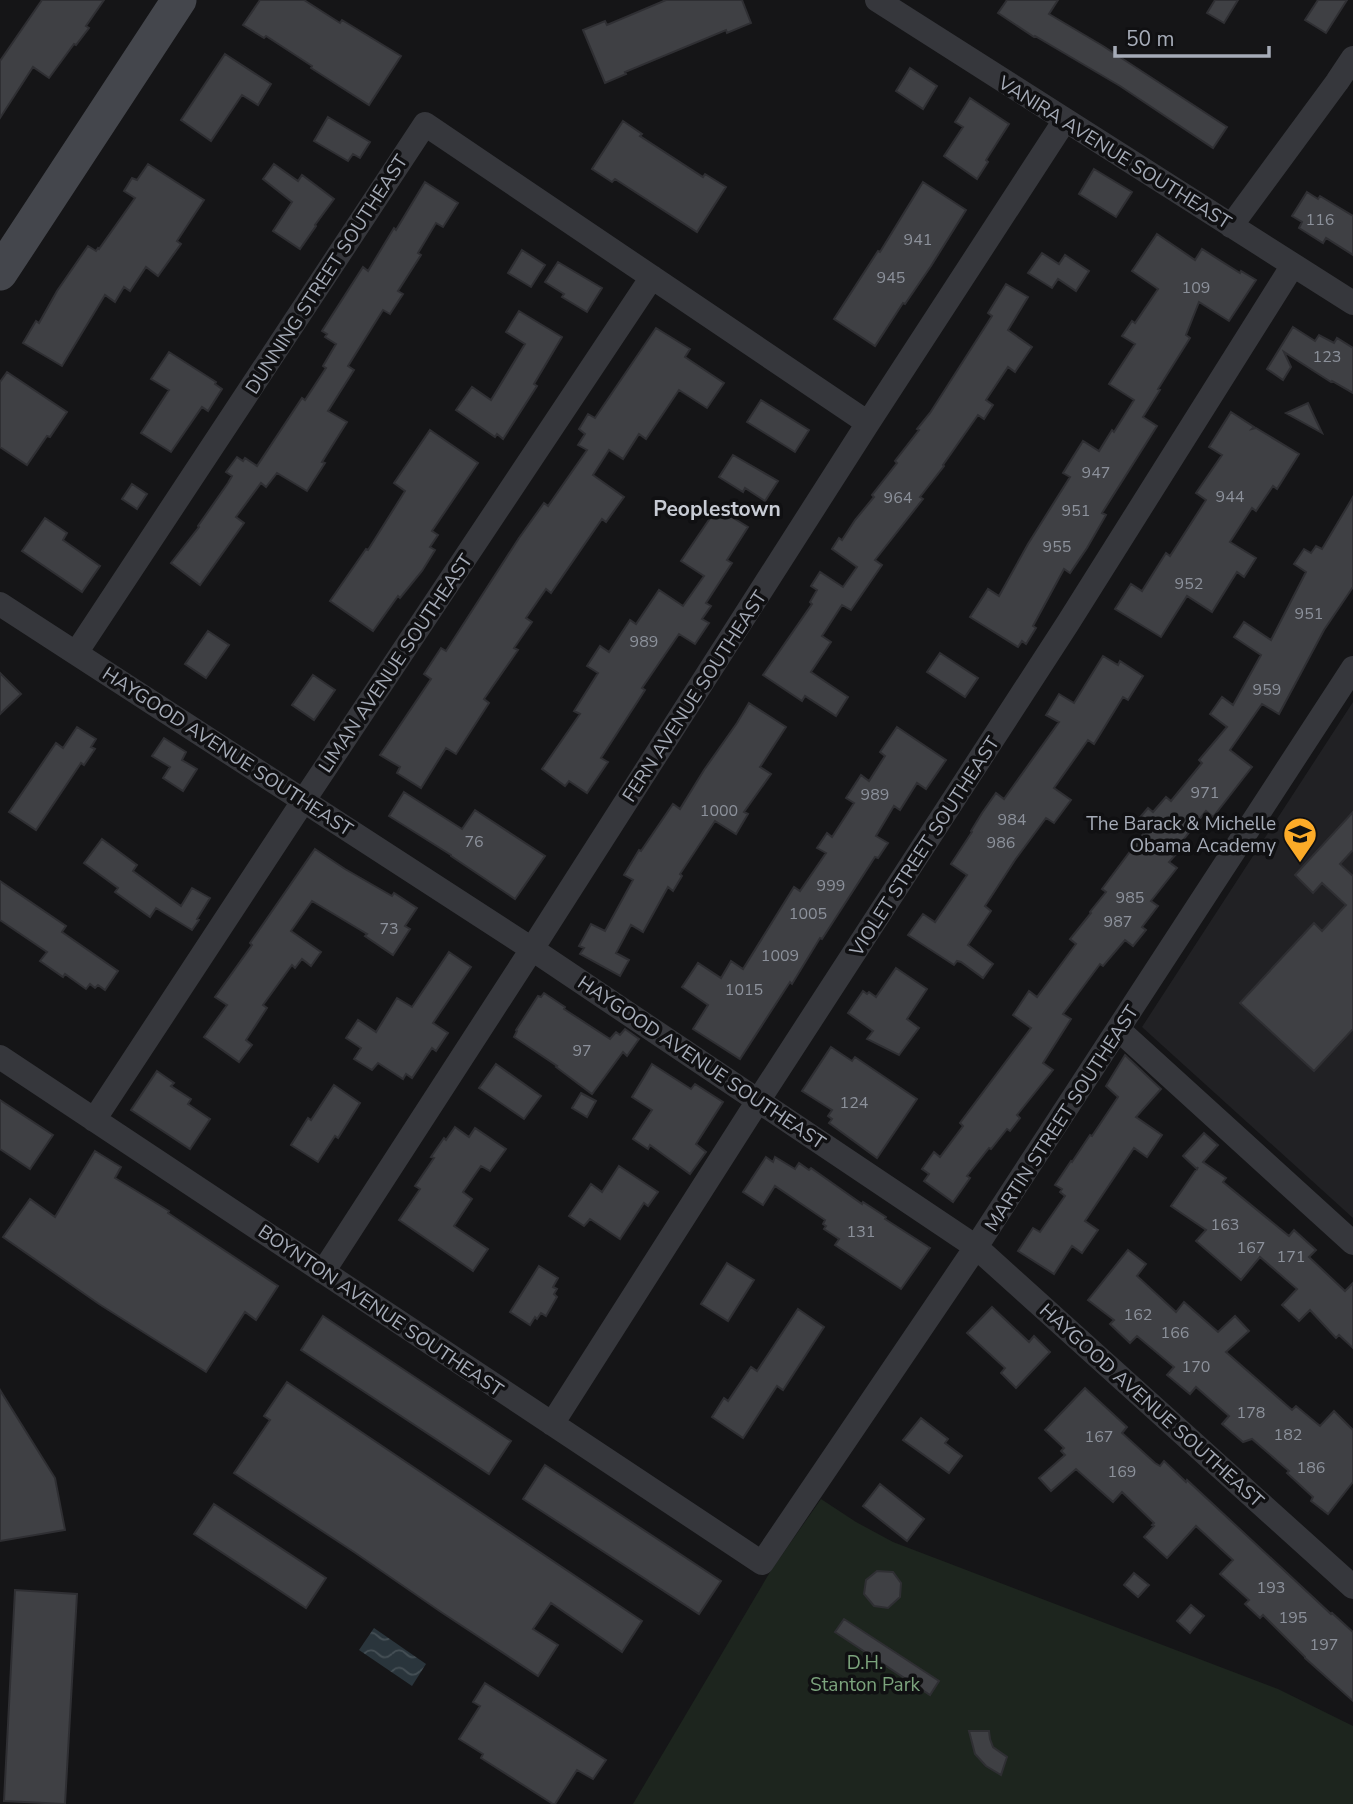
<svg xmlns="http://www.w3.org/2000/svg" width="1353" height="1804" font-family="'Nunito Sans',sans-serif">
<defs>
<pattern id="water-waves" width="16" height="10" patternUnits="userSpaceOnUse" patternTransform="scale(1.75)"><rect width="16" height="10" fill="#2a353c"/><path d="M0 5q4-4 8 0t8 0" fill="none" stroke="#465056"/></pattern>
</defs>
<rect width="100%" height="100%" fill="#151517"/>
<!-- built -->
<path fill="#212124" d="M1353,702v516l-211,-191z"/>
<!-- green -->
<path fill="#1d251e" d="M821,1499l35,23 37,20 385,147 75,37v78h-720l137,-232z"/>
<!-- water -->
<path fill="url(#water-waves)" d="M374,1628l52,36 -14,22 -53,-36z"/>
<!-- building -->
<path fill="#3f4044" stroke="#2f2f33" stroke-width="2" d="M42,0h62l-18,26 3,2 -13,17 -2,-1 -25,34 -16,-11 -33,51v-57z
M260,0h44l36,23 2,-3 59,36 -32,49 -58,-37 1,-2 -46,-30 -2,2 -21,-13z
M666,0h76l9,23 -24,10 -1,-3 -101,42 1,2 -21,9 -22,-53 22,-9 2,4z
M1007,0h51l-9,14 54,32 124,81 -14,21 -93,-62 -85,-50 -1,1 -36,-24z
M1215,0h23l-14,23 -17,-10z
M1318,0h29l-21,33 -21,-13z
M225,54l46,30 -13,21 -16,-10 -31,46 -30,-21z
M910,68l27,18 -14,23 -27,-18z
M970,98l39,26 -23,36 2,2 -11,17 -33,-23 19,-29 -8,-5z
M328,117l42,25 -10,16 -7,-4 -5,7 -34,-20z
M623,121l19,13 -2,2 63,41 2,-3 21,13 -29,45 -82,-53 -3,3 -20,-13z
M148,164l56,36 -27,41 4,3 -23,32 -12,-9 -16,24 -6,-4 -9,15 -10,-7 -43,71 -39,-23 13,-22 3,2 18,-32 31,-45 8,5 2,-3 1,1 36,-51 -11,-7 8,-13 5,2z
M274,164l24,17 4,-6 32,24 -19,26 1,1 -16,23 -27,-18 19,-29 -29,-23z
M1094,169l38,23 -16,25 -37,-23z
M425,182l33,21 -15,24 -7,-4 -18,30 3,2 -23,36 5,3 -13,20 -7,-4 -35,56 6,4 -26,41 19,11 -25,40 3,1 -18,28 -30,-18 -11,14 -5,-4 -25,34 8,6 -44,62 -29,-22 28,-36 -1,-1 30,-43 4,-7 -6,-4 11,-15 6,4 2,-3 12,8 45,-68 3,2 21,-32 -3,-2 13,-22 -11,-7 2,-3 -5,-3 41,-64 5,4 26,-43 2,2z
M923,182l43,28 -35,56 -26,38 -2,-1 -28,43 -41,-27 44,-68 2,1z
M1307,192l11,7 2,-3 33,20v39l-27,-17 -3,5 -24,-15 3,-6 -10,-6z
M1157,234l38,26 7,-11 38,24 1,-2 15,9 -27,41 -30,-19 -13,33 4,3 -32,51 2,1 -17,27 14,9 -55,87 4,2 -19,33 -17,25 -6,-4 -31,57 3,2 -10,16 -4,-3 -4,6 -48,-30 18,-28 11,7 29,-52 42,-67 -7,-4 20,-32 16,10 13,-21 2,2 20,-32 -25,-16 26,-40 -13,-8 10,-15 3,2 23,-34 -26,-18z
M522,250l23,15 -14,22 -23,-14z
M1042,253l17,11 6,-9 24,16 -13,20 -18,-12 -6,9 -24,-15z
M558,262l44,26 -15,24 -25,-15 2,-3 -19,-12z
M1006,284l22,13 -20,33 24,17 -17,25 -7,-5 -22,33 7,5 -9,14 -6,-4 -35,50 1,1 -24,31 3,2 -48,61 7,5 -31,45 -9,-5 -20,31 9,6 -20,30 37,25 -12,19 -31,-20 -3,5 -39,-26 49,-71 -2,-2 7,-12 -6,-4 9,-14 23,15 14,-20 -25,-18 7,-11 3,2 13,-20 19,-23 -2,-2 25,-32 -2,-2 24,-31 -2,-1 13,-16 62,-97 -4,-3z
M519,311l43,26 -28,47 3,2 -34,53 -6,-5 -2,3 -39,-27 16,-23 19,13 34,-56 -19,-12z
M1293,327l22,14 4,-6 15,8 3,-5 16,10v45l-21,-12 -1,1 -47,-30 7,15 -8,13 -16,-11z
M656,328l34,21 -5,8 39,26 -17,25 -28,-18 -33,49 -7,-5 -16,25 -14,-9 -16,25 31,22 -18,25 -4,-3 -51,74 -5,-4 -20,29 6,4 -18,26 4,2 -34,49 5,4 -33,51 -10,-6 -25,40 -24,-15 3,-6 -20,-12 51,-76 -7,-5 17,-26 5,3 73,-113 25,-35 4,3 39,-56 -9,-5 7,-11 -6,-5 9,-15 7,4z
M169,352l47,30 -1,2 7,5 -14,22 -6,-4 -31,45 -30,-19 28,-43 -18,-11z
M7,372l60,40 -17,25 -3,-1 -20,29 -27,-18v-65z
M761,400l48,30 -14,22 -48,-30z
M1308,403l14,30 -36,-20z
M1231,412l23,15 -2,2 4,-1 43,26 -22,35 -4,-3 -17,25 -4,-3 -22,34 26,16 -12,19 -7,-5 -25,40 -25,-16 -26,41 -46,-28 16,-25 11,7 24,-38 4,3 36,-56 -10,-7 26,-38 -13,-8z
M430,430l48,33 -46,68 6,4 -8,12 5,3 -13,21 -22,27 -2,-2 -25,35 -43,-30 36,-52 2,1 37,-59 -11,-8z
M733,455l45,26 -13,20 -20,-13 -2,4 -24,-15z
M132,484l15,10 -10,15 -15,-10z
M1353,497v90l-29,43 -45,84 -17,-10 -32,46 22,17 -39,50 -7,-6 -22,28 3,3 -18,20 8,6 -26,33 7,5 -16,21 4,3 -13,16 -8,-6 -22,26 -3,-2 -23,31 -14,19 8,5 -28,44 10,7 -36,45 3,3 -10,13 -3,-2 -16,20 -2,-1 -22,28 3,2 -17,24 -29,-21 5,-7 -7,-5 12,-17 6,5 23,-31 -3,-3 71,-95 -18,-13 16,-24 8,6 39,-53 -6,-5 21,-26 -1,-1 16,-20 -4,-3 44,-59 -9,-9 11,-13 5,4 13,-15 5,4 31,-38 -3,-3 28,-33 -17,-13 12,-17 11,8 28,-50 -27,-18 10,-15 27,18 35,-68 -12,-8 10,-15 7,4 5,-7 6,3z
M717,508l31,19 -21,33 5,3 -26,40 5,3 -9,13 7,4 -14,21 -16,-10 -37,54 3,2 -44,68 7,4 -21,31 -18,-12 -4,5 -23,-17 38,-55 -6,-3 24,-38 -11,-7 13,-20 9,6 21,-32 6,4 23,-34 24,16 21,-30 -23,-15z
M45,518l22,15 -4,7 37,26 -18,26 -60,-41z
M208,631l21,14 -23,33 -21,-14z
M940,653l38,25 -13,19 -38,-25z
M1103,656l15,9 2,-4 23,15 -15,24 -5,-3 -29,47 -6,-4 -34,48 17,12 -17,23 -8,-5 -31,42 -30,46 6,5 -23,34 25,19 -10,14 -22,-16 -4,-1 -3,4 -46,-30 15,-21 12,8 32,-47 -16,-11 21,-32 -1,-1 11,-18 14,-20 8,6 55,-77 -13,-7 13,-21 15,9z
M0,673l21,21 -21,20z
M313,675l22,15 -21,30 -22,-15z
M749,703l37,24 -26,40 11,7 -27,38 4,2 -12,20 -21,-13 -35,53 2,2 -9,15 -5,-4 -25,45 -12,-7 -15,28 13,7 -9,16 -40,-22 4,-6 -5,-2 12,-22 14,7 28,-51 -9,-5 15,-25 2,1 32,-47 7,5 24,-39 33,-47z
M77,727l19,12 -5,8 4,2 -11,16 -3,-2 -45,67 -27,-18 47,-69 7,5z
M897,727l49,33 -20,29 -9,-6 -17,27 -6,-4 -18,30 12,7 -10,15 -3,-1 -53,82 -2,-1 -28,46 -2,-2 -50,77 -47,-30 15,-24 -26,-18 16,-24 23,15 10,-17 12,8 51,-82 6,4 26,-38 -9,-5 10,-15 5,4 22,-34 -8,-5 15,-23 8,6 16,-25 -5,-4z
M164,738l22,14 -4,8 15,9 -14,22 -20,-13 7,-11 -18,-11z
M404,792l58,37 13,-19 70,46 -30,43 -64,-43v-1l-62,-39z
M1353,812v38l-13,14 13,12v153l-39,42 -74,-68 74,-80 8,8 24,-26 -24,-22 -9,10 -18,-18z
M102,839l35,26 -4,6 48,35 11,-18 18,10 -13,21 2,1 -7,10 -36,-22 -6,9 -35,-25 3,-4 -34,-25z
M315,849l30,20 47,27 2,-3 23,15 -12,18 5,3 -17,26 -28,-19 2,-2 -55,-33 -21,30 30,21 -10,14 -9,-7 -7,9 -3,-3 -29,40 4,3 -21,32 6,5 -13,17 -35,-25 23,-32 -12,-8 37,-52 -2,-2z
M0,881l66,45 -4,6 56,39 -13,19 -7,-5 -3,3 -5,-4 -4,5 -21,-15 -2,3 -23,-16 7,-9 -47,-32z
M449,952l22,15 -38,56 15,10 -12,18 -4,-3 -20,30 -6,-4 -3,5 -25,-16 -6,7 -18,-11 7,-11 -15,-10 12,-18 18,12 21,-34 15,9z
M896,968l31,21 -20,30 12,9 -20,27 -32,-16 6,-8 -25,-18 15,-22 4,3 2,-2 7,5z
M544,993l21,14 -1,2 46,30 6,-7 4,3 5,-6 14,10 -12,17 -4,-4 -31,42 -36,-27 1,-1 -43,-29 3,-6 -1,-1 22,-34 3,1z
M831,1047l21,14 3,-4 62,42 -40,59 -48,-35 3,-4 -4,-3 4,-6 -30,-19z
M1125,1055l36,34 -25,28 26,18 -15,22 -13,-9 -49,73 13,9 -16,23 -10,-7 -18,28 -36,-23 15,-23 7,4 25,-36 -5,-4 2,-3 -7,-4 16,-24 1,1 18,-27 2,1 26,-39 -12,-11z
M496,1064l45,32 -17,23 -45,-31z
M652,1064l39,25 4,-5 28,18 -27,42 10,8 -16,22 -40,-29 -2,4 -15,-10 19,-29 -20,-13z
M157,1071l17,12 -3,3 20,13 -3,5 22,15 -20,30 -59,-39z
M334,1085l26,18 -22,35 -3,-2 -17,26 -27,-17 17,-27 3,2z
M581,1093l15,8 -9,16 -15,-9z
M0,1100l53,35 -23,34 -30,-20z
M455,1127l14,10 6,-9 31,21 -16,22 -9,-5 -18,26 9,7 -18,27 34,23 -15,22 -74,-51 21,-31 -5,-3 19,-28 -3,-1 13,-19 2,2z
M1204,1133l14,12 -15,17 23,16 -3,4 66,54 5,-6 22,20 -7,7 36,34 8,-8v65l-14,-13 -3,3 -26,-28 -11,11 -17,-16 15,-16 -37,-32 -19,23 -45,-39 10,-11 -35,-24 27,-39 -1,2 -14,-13z
M95,1151l26,16 -6,11 54,33 -1,2 110,73 -22,34 -11,-8 -39,60 -107,-68 -96,-67 27,-38 25,18z
M766,1157l7,5 2,-5 20,12 4,-6 10,7 2,-2 51,36 1,-2 23,15 -1,2 45,29 -29,41 -66,-44 4,-6 -15,-10 2,-3 -3,-2 2,-4 -50,-34 -12,19 -20,-13z
M619,1166l39,26 -10,14 -4,-3 -24,36 -30,-20 -6,7 -15,-10 22,-32 11,8z
M1128,1250l18,14 -9,12 39,36 8,-10 34,30 17,-16 14,15 -23,21 66,58 4,-4 24,20 14,-15 19,19v52l-25,32 -17,-13 2,-4 -26,-24 2,-2 -37,-32 -9,3 -21,-18 7,-8 -33,-29 -6,7 -23,-19 7,-8 -37,-31 -7,7 -20,-19 4,-4 -26,-20z
M727,1263l27,17 -26,41 -27,-17z
M539,1266l19,12 -5,9 4,2 -3,5 3,3 -11,19 -5,-3 -4,6 -2,-2 -5,8 -20,-13z
M992,1307l37,35 5,-6 16,16 -34,36 -15,-15 4,-5 -38,-35z
M798,1309l26,18 -41,63 -6,-4 -34,52 -31,-21 12,-19 4,3 23,-34 6,4z
M323,1316l188,125 -22,33 -188,-124z
M287,1382l355,239 -20,31 -71,-49 -18,26 25,16 -20,31 -97,-64 -87,-60 -120,-79 36,-53 -6,-4z
M1085,1388l42,39 -5,6 33,30 5,3 4,-5 22,21 1,-2 144,134 1,-1 21,19v69l-48,-43v-1l-42,-42 -3,3 -15,-14 4,-4 -29,-26 13,-14 -37,-34 -29,32 -23,-21 10,-11 -2,-1 2,-2 -32,-31 -9,10 -37,-33 -25,22 -12,-13 26,-23 -4,-4 3,-3 -19,-18z
M0,1390l55,88 10,52 -65,11z
M921,1418l27,21 -3,4 17,13 -13,17 -46,-33z
M545,1465l176,116 -22,33 -176,-115z
M880,1484l44,35 -17,22 -44,-35z
M214,1504l112,74 -20,30 -112,-74z
M877,1571l16,1 8,11 -1,14 -12,11 -14,-2 -10,-12 2,-14z
M1134,1573l15,12 -11,12 -14,-12z
M15,1590l62,4 -12,210 -61,-3z
M1191,1605l13,11 -14,17 -13,-12z
M844,1619l95,62 -9,14 -95,-63z
M485,1683l121,77 -13,19 -16,-9 -22,34h-2l-72,-46 2,-4 -24,-15 21,-33 -7,-4z
M969,1731h20l1,8 3,8 14,10 -6,18 -15,-9 -11,-12z"/>
<g fill="none" stroke-linecap="round" stroke-linejoin="round">
<!-- minor -->
<path stroke="#36373c" stroke-width="24" d="M877,0l476,303
M1231,226l106,-144 16,-24
M0,604l532,345 444,298 377,340
M76,653l349,-529 443,299
M1119,1030l234,213
M0,1057l762,506 214,-316 377,-579
M94,1120l210,-320 348,-523
M323,1272l209,-323 336,-526 197,-303
M552,1424l197,-309 319,-492 225,-358"/>
<!-- secondary -->
<path stroke="#44464c" stroke-width="35" d="M0,273l179,-273"/>
</g>
<!-- icons -->
<defs>
<g id="school-pin" transform="scale(1.75)"><path d="M0 17L-7.5 6A9.5 9.5 0 1 1 7.5 6Z" fill="#fcab28" stroke="#101012"/><path d="M0-5L7-2L0 1L-7-2ZM-4 1L0 2.5L4 1V4Q0 6-4 4Z" fill="#111"/></g>
</defs>
<g fill-rule="evenodd">
<use href="#school-pin" x="1300" y="834"/>
</g>
<g text-anchor="middle" stroke-width="7" stroke-linejoin="round" paint-order="stroke">
<!-- number labels -->
<g font-size="16" fill="#8c919b">
<text x="1320" y="225">116</text>
<text x="918" y="245">941</text>
<text x="891" y="283">945</text>
<text x="1196" y="293">109</text>
<text x="1327" y="362">123</text>
<text x="1096" y="478">947</text>
<text x="1230" y="502">944</text>
<text x="898" y="503">964</text>
<text x="1076" y="516">951</text>
<text x="1057" y="552">955</text>
<text x="1189" y="589">952</text>
<text x="1309" y="619">951</text>
<text x="644" y="647">989</text>
<text x="1267" y="695">959</text>
<text x="1205" y="798">971</text>
<text x="875" y="800">989</text>
<text x="719" y="816">1000</text>
<text x="1012" y="825">984</text>
<text x="474" y="847">76</text>
<text x="1001" y="848">986</text>
<text x="831" y="891">999</text>
<text x="1130" y="903">985</text>
<text x="808" y="919">1005</text>
<text x="1118" y="927">987</text>
<text x="389" y="934">73</text>
<text x="780" y="961">1009</text>
<text x="744" y="995">1015</text>
<text x="582" y="1056">97</text>
<text x="854" y="1108">124</text>
<text x="1225" y="1230">163</text>
<text x="861" y="1237">131</text>
<text x="1251" y="1253">167</text>
<text x="1291" y="1262">171</text>
<text x="1138" y="1320">162</text>
<text x="1175" y="1338">166</text>
<text x="1196" y="1372">170</text>
<text x="1251" y="1418">178</text>
<text x="1288" y="1440">182</text>
<text x="1099" y="1442">167</text>
<text x="1311" y="1473">186</text>
<text x="1122" y="1477">169</text>
<text x="1271" y="1593">193</text>
<text x="1293" y="1623">195</text>
<text x="1324" y="1650">197</text>
</g>
<!-- street labels -->
<g font-size="19" fill="#a6acb8" stroke="#101012">
<text transform="translate(1115 152) rotate(32)" y="7">VANIRA AVENUE SOUTHEAST</text>
<text transform="translate(326 274) rotate(-57)" y="7">DUNNING STREET SOUTHEAST</text>
<text transform="translate(395 663) rotate(-56)" y="7">LIMAN AVENUE SOUTHEAST</text>
<text transform="translate(694 696) rotate(-57)" y="7">FERN AVENUE SOUTHEAST</text>
<text transform="translate(228 751) rotate(33)" y="7">HAYGOOD AVENUE SOUTHEAST</text>
<text transform="translate(924 846) rotate(-57)" y="7">VIOLET STREET SOUTHEAST</text>
<text transform="translate(702 1062) rotate(34)" y="7">HAYGOOD AVENUE SOUTHEAST</text>
<text transform="translate(1061 1118) rotate(-57)" y="7">MARTIN STREET SOUTHEAST</text>
<text transform="translate(381 1310) rotate(34)" y="7">BOYNTON AVENUE SOUTHEAST</text>
<text transform="translate(1152 1405) rotate(42)" y="7">HAYGOOD AVENUE SOUTHEAST</text>
</g>
<!-- poi labels -->
<g font-size="19" fill="#a6acb8" stroke="#101012" text-anchor="end">
<text x="1276" y="830">The Barack &amp; Michelle<tspan x="1276" dy="22">Obama Academy</tspan></text>
</g>
<!-- park labels -->
<g font-size="19" fill="#7ca47d" stroke="#101012">
<text x="865" y="1669">D.H.<tspan x="865" dy="22">Stanton Park</tspan></text>
</g>
<!-- neighbourhood labels -->
<g font-size="21" font-weight="bold" fill="#c7cbd4" stroke="#101012">
<text x="717" y="516">Peoplestown</text>
</g>
</g>
<!-- scale -->
<path d="M1115 46v10h154v-10" fill="none" stroke="#a6acb8" stroke-width="3.5"/>
<text x="1126" y="46" font-size="21" fill="#a6acb8" stroke="#101012" stroke-width="5" paint-order="stroke">50 m</text>
</svg>
